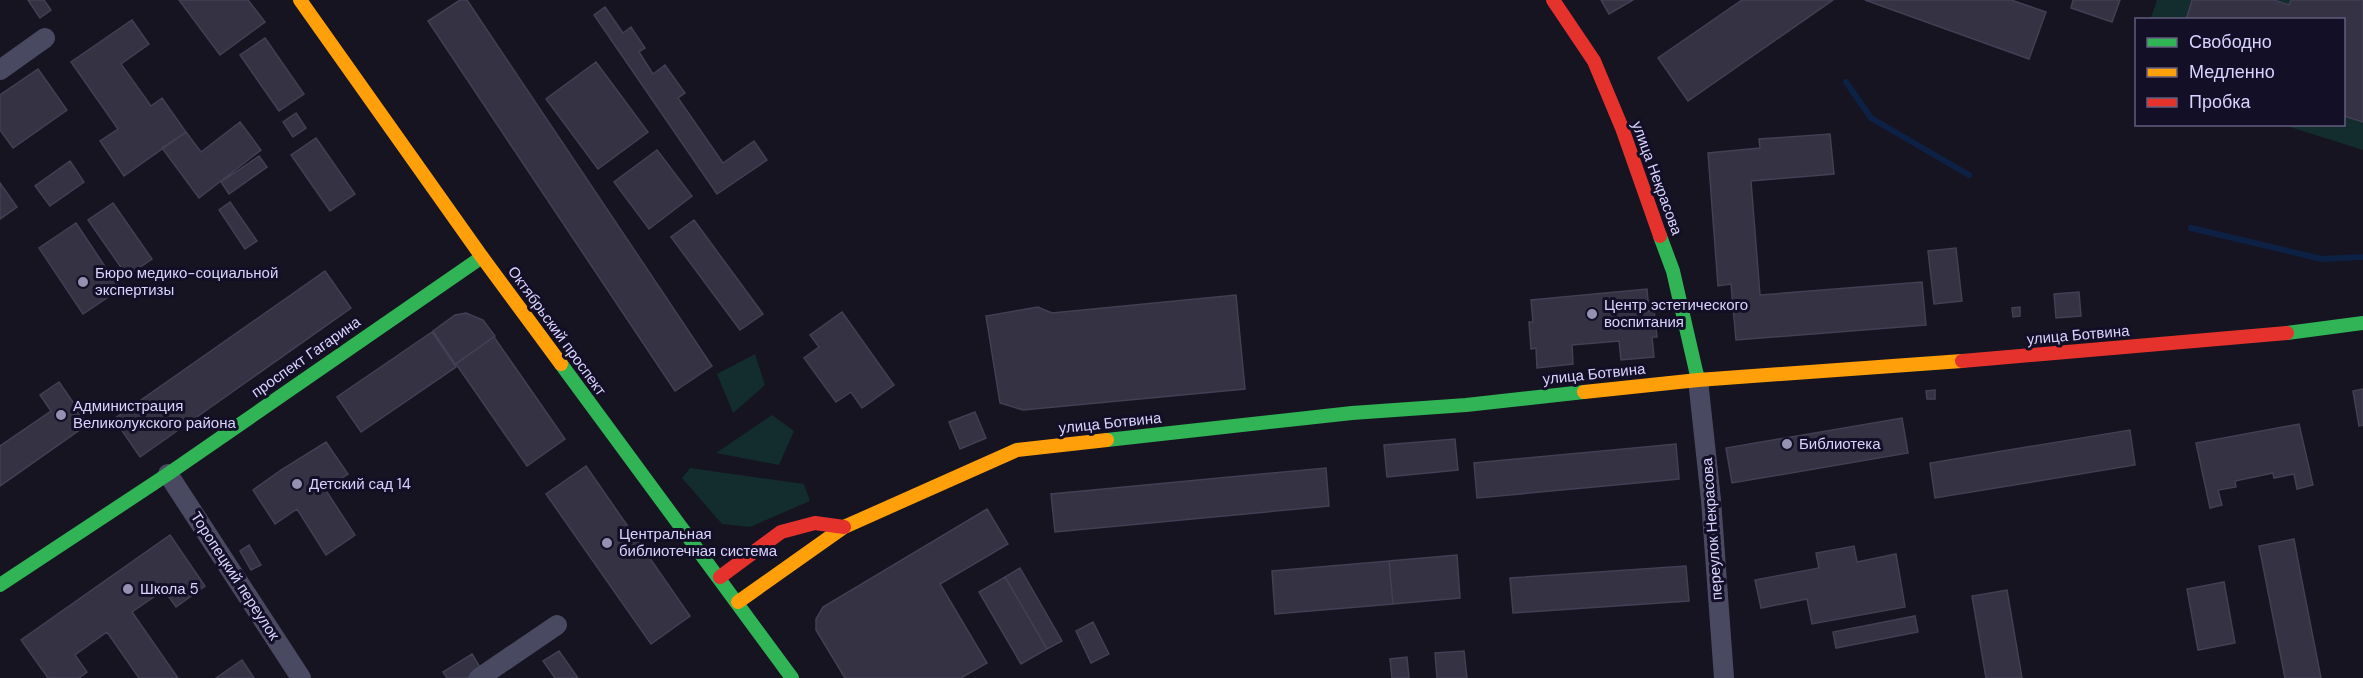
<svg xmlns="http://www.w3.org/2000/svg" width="2363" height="678" font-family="'DM Sans',sans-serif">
<rect width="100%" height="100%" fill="#161421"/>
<!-- green -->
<path fill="#132c2d" d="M2157,0h206v150l-79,-25 60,-1v-104h-194z
M755,354l10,31 -32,28 -16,-39z
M772,415l22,16 -15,34 -63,-12z
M690,468l114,16 6,17 -60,26 -28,-3 -40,-46z"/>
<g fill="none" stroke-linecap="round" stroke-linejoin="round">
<!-- stream -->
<path stroke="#0d2144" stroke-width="6" d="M1846,82l25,36 98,57
M2191,228l131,31 41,-2"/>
</g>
<!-- building -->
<path fill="#343243" stroke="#433f54" stroke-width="1.5" d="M28,0h16l7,10 -11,8z
M179,0h69l17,22 -45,33z
M460,0h7l245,366 -37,25 -247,-370z
M1601,0h32l-24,14z
M1742,0h91l-145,101 -30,-43z
M1865,0h146l35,12 -17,47z
M2073,0h47l-8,22 -41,-14z
M2192,0h82l15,5 2,-5h72v122l-19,-6v-96h-158z
M605,7l18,26 8,-6 14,21 -6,4 14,22 12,-9 20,28 -7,5 45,65 31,-22 13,19 -50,34 -123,-179z
M132,20l17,24 -28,20 30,42 11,-8 24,34 -62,44 -24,-35 18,-12 -47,-67z
M265,38l39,56 -25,17 -39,-56z
M596,62l52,70 -50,37 -52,-70z
M38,69l29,41 -54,38 -13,-18v-35z
M296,113l10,15 -13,9 -10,-15z
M240,122l21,28 -62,48 -37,-50 24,-16 15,20z
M1830,134l4,40 -83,7 9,114 162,-13 4,43 -190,15 -5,-56 -13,2 -10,-133 52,-5 -1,-9z
M316,138l39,56 -25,17 -39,-56z
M657,150l35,46 -43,33 -35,-47z
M259,156l8,11 -38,27 -8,-12z
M70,161l14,21 -34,24 -15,-20z
M0,183l17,24 -17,12z
M230,202l27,39 -12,8 -26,-39z
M113,203l39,56 -25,17 -39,-56z
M694,220l69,94 -23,16 -69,-93z
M76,223l44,66 -37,25 -44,-66z
M1956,248l6,53 -28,3 -6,-53z
M325,271l26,37 -211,149 -26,-38z
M1647,289l2,22 5,-1 3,27h-5l2,20 -33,3 -2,-19 -47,4 1,19 -36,4 -1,-20 -5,1 -2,-27h4l-2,-22z
M2079,292l2,24 -25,2 -2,-24z
M1236,295l9,94 -222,21 -23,-7 -14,-87 52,-9 14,6z
M2020,307v9l-7,1 -1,-9z
M842,312l52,73 -32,23 -11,-16 -15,10 -32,-44 15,-11 -9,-12z
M466,313l17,7 12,16 -40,28 -22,-33 22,-16z
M432,332l24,35 -95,65 -24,-35z
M494,337l71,102 -38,27 -71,-102z
M59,382l29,42 -88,62v-40l51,-35 -11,-16z
M2363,389v36l-4,1 -6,-35z
M1935,390v9h-8l-1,-8z
M975,412l11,26 -26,11 -11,-27z
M1902,418l6,35 -176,30 -6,-35z
M2299,424l14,61 -16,4 -3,-15 -20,4 -1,-5 -38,8 1,6 -18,3 4,15 -12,3 -14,-65z
M2130,430l5,35 -200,33 -5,-35z
M1455,439l3,31 -71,7 -3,-32z
M326,442l22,32 -23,15 30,46 -29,20 -29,-46 -22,15 -22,-34 28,-20z
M1676,444l3,35 -202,19 -3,-35z
M586,466l104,150 -39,28 -105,-150z
M1326,468l3,38 -274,26 -4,-38z
M987,509l21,35 -68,40 47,79 -26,15h-116l-29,-48v-11l7,-12z
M170,535l35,51 -29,21 -12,-17 -32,22 46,66h-39l-32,-46 -32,23 12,17 -8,6h-31l-27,-38z
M2294,539l5,27 22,112h-36l-26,-132z
M249,545l12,20 -10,5 -11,-19z
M1854,546l3,16 39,-8 9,53 -93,17 -5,-25 -46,9 -6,-28 64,-12 -3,-15z
M1457,555l3,43 -67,6 -4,-43z
M1389,561l4,43 -118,10 -3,-43z
M1686,566l3,35 -176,12 -3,-35z
M1020,568l42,73 -15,8 -42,-72z
M1005,577l42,72 -26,15 -42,-72z
M2224,582l11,61 -37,7 -11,-61z
M2007,590l15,88h-36l-14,-82z
M1915,616l3,16 -82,16 -3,-16z
M1093,622l16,32 -18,9 -15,-32z
M559,651l19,27h-23l-12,-17z
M1464,651l3,27h-30l-2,-25z
M472,654l9,15 -14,9h-20l-4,-6z
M1407,657l2,21h-17l-2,-19z
M242,660l12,18h-38z"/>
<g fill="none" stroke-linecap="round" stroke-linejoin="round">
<!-- street -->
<path stroke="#4a4962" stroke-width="20" d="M0,70l45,-32
M1698,380l13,120 13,178
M168,474l133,204
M479,678l78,-53"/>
<!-- fast -->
<path stroke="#30b455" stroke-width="14" d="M1660,236l13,35 25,109
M2287,333l76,-10
M561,364l231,314
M1107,440l245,-27 114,-8 118,-13
M0,585l168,-111 314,-217"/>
<!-- slow -->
<path stroke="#ff9f0a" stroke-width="14" d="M300,0l182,257 79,107
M1584,392l114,-12 264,-19
M738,602l106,-75 173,-77 90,-10"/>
<!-- jam -->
<path stroke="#e5322d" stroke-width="14" d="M1553,0l41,61 28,67 38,108
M1962,361l325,-28
M720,577l61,-45 34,-9 29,4"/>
</g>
<!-- markers -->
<g fill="#9591b1" stroke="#130f26" stroke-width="2">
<circle cx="83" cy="282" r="6"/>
<circle cx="1592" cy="314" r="6"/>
<circle cx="61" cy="415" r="6"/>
<circle cx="1787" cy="444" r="6"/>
<circle cx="297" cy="484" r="6"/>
<circle cx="607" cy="543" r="6"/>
<circle cx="128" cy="589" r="6"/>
</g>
<g text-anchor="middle" stroke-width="6" stroke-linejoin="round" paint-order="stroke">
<!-- street labels -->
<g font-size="15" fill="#d9d4ff" stroke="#130f26">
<text transform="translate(1657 178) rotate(70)" y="5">улица Некрасова</text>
<text transform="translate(557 331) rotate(54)" y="5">Октябрьский проспект</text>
<text transform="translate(2078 335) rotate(-5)" y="5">улица Ботвина</text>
<text transform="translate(306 357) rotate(-35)" y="5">проспект Гагарина</text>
<text transform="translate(1594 374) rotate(-6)" y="5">улица Ботвина</text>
<text transform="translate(1110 423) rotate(-6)" y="5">улица Ботвина</text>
<text transform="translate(1712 529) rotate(-94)" y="5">переулок Некрасова</text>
<text transform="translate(235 576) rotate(57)" y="5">Торопецкий переулок</text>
</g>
<!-- poi labels -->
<g font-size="15" fill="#d9d4ff" stroke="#130f26" text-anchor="start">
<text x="95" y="278">Бюро медико-социальной<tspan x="95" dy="17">экспертизы</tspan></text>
<text x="1604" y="310">Центр эстетического<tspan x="1604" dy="17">воспитания</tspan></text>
<text x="73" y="411">Администрация<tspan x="73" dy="17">Великолукского района</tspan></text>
<text x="1799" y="449">Библиотека</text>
<text x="309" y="489">Детский сад 14</text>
<text x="619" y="539">Центральная<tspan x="619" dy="17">библиотечная система</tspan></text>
<text x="140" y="594">Школа 5</text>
</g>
</g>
<!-- legend -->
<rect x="2135" y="18" width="210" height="108" fill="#130f26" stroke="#625e7d" stroke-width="1.5"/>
<rect x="2147" y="38" width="30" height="9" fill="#30b455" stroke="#625e7d" stroke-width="1.5"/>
<text x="2189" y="48" font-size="18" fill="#d9d4ff">Свободно</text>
<rect x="2147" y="68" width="30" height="9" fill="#ff9f0a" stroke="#625e7d" stroke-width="1.5"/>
<text x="2189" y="78" font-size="18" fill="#d9d4ff">Медленно</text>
<rect x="2147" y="98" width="30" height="9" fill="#e5322d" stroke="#625e7d" stroke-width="1.5"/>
<text x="2189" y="108" font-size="18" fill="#d9d4ff">Пробка</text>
</svg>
